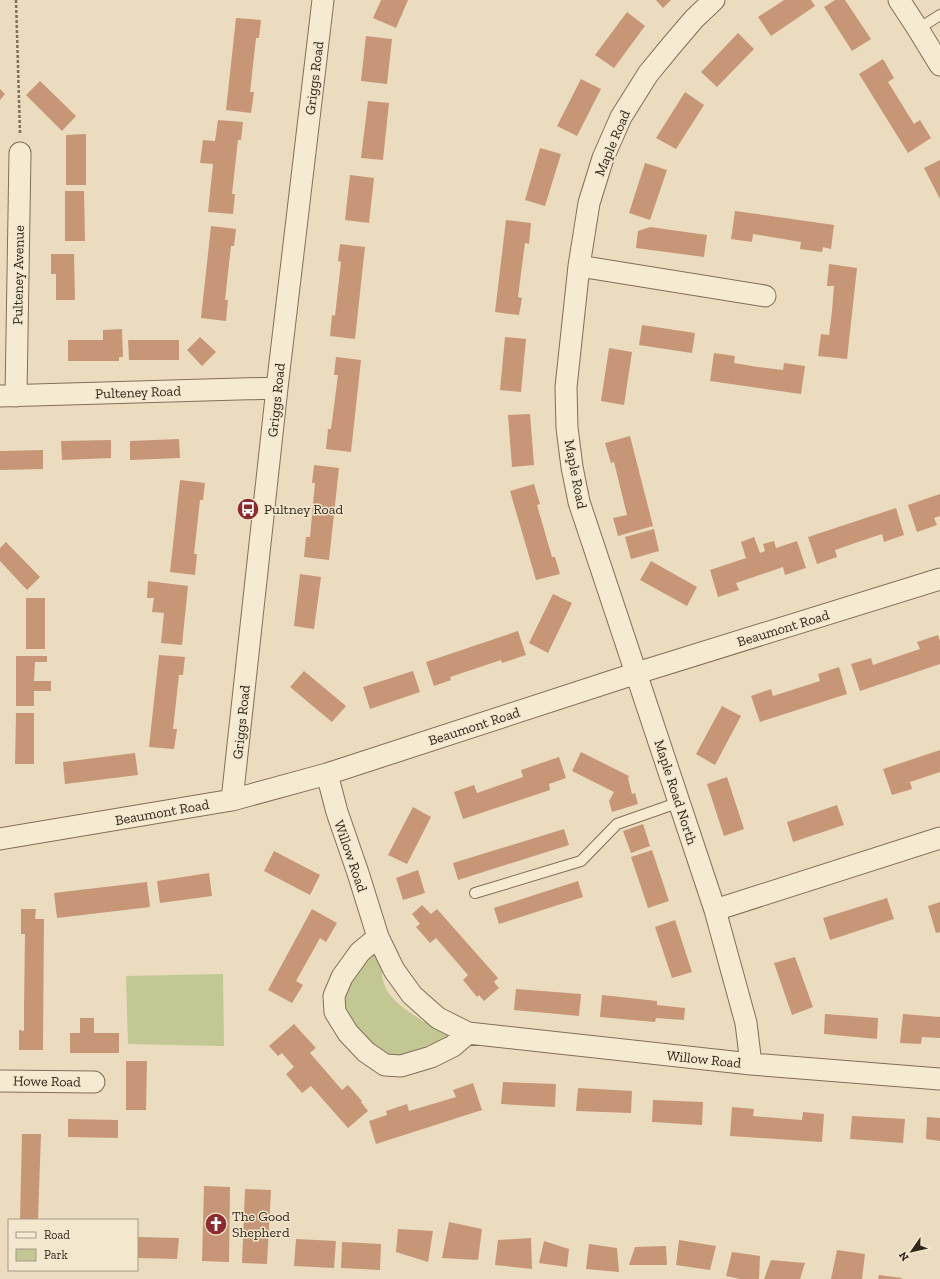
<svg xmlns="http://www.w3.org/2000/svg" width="940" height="1279" font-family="'Zilla Slab',serif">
<rect width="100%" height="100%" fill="#ebdcbf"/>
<!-- green -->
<path fill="#c3c794" d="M360,952l26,2c-1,6 -4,15 -4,21 2,23 26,36 42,47l14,-4 30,15 -83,32 -50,-53z
M223,974l1,72 -96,-2 -2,-68z"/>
<!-- building -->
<path fill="#c79677" d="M381,0h27l-12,28 -23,-10z
M656,0h15l-8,8z
M784,0h27l4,6 -44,30 -13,-19z
M835,0h10l26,39 -19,12 -28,-44z
M627,12l18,14 -31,42 -19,-13z
M236,18l25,2 -2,18h-3l-6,54h4l-3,21 -25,-3z
M738,33l16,16 -37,38 -16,-15z
M366,36l26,3 -5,45 -26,-3z
M883,59l11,19 -6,4 26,42 6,-4 11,18 -23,15 -49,-79z
M581,79l20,10 -24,47 -20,-10z
M40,81l36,35 -14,15 -36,-36z
M0,89l5,5 -5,6z
M685,92l19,13 -28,44 -20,-11z
M368,101l21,2 -6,57 -22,-2z
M218,120l25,2 -2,18h-3l-6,54h3l-2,20 -25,-2 5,-48 -13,-1 3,-23 12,1z
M86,134v51h-20v-50z
M540,148l21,6 -16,52 -20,-6z
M940,160v39l-16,-31z
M645,163l22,7 -17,50 -21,-7z
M350,175l24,3 -5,45 -24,-3z
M65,191h19l1,50h-20z
M735,211l99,14 -3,24 -8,-2 -1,5 -22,-3 1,-7 -48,-8 -1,8 -21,-3z
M506,220l25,3 -2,21 -4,-1 -7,54 4,1 -3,17 -24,-3z
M211,226l25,3 -2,17h-3l-6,54h3l-2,21 -25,-3z
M650,227l57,8 -3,22 -68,-9 2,-17z
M340,244l25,3 -10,92 -25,-3 2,-21 3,1 6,-54 -3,-1z
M51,254h23l1,46h-19v-26h-5z
M829,264l28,4 -10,91 -29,-3 3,-22 8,1 3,-24 2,-25h-7z
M642,325l53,8 -3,20 -53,-8z
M122,329l1,28h-4v4h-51v-21h35v-10z
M200,337l16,15 -14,14 -15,-16z
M505,337l21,2 -5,53 -21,-2z
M128,340h51v20h-50z
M609,348l23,4 -8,53 -23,-4z
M714,353l21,3 -1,7 24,4 25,3 1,-7 21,3 -4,28 -91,-13z
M336,357l25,3 -10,92 -25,-3 2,-20h3l7,-54h-4z
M530,414l4,51 -22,2 -4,-52z
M630,436l23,90 -35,10 -5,-18 14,-3 -13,-53 -3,1 -6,-20z
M179,439l1,19 -50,2v-19z
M111,440v18l-49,2 -1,-19z
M43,450v19l-43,1v-19z
M314,465l25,3 -10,92 -25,-3 2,-20h4l5,-54h-3z
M180,480l25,3 -2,17h-3l-6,54h3l-2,21 -25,-3z
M534,484l6,20 -3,1 15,52h3l5,17 -24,6 -26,-89z
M940,494v22l-6,2 3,7 -20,7 -9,-27z
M896,508l8,27 -20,7 -2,-8 -24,8 -23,8 2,7 -20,7 -9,-27z
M654,529l5,22 -28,8 -6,-22z
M754,537l6,16 5,-2 -2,-7 11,-3 2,7 21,-7 9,27 -21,7 -2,-8 -47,16 3,7 -21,7 -8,-27 36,-12 -5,-16z
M6,542l34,35 -13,13 -27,-29v-13z
M651,561l46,26 -10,19 -47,-26z
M300,574l21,3 -7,52 -20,-3z
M148,581l40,5 -6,59 -21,-2 3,-30 -12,-1 2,-14h-7z
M553,594l19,9 -24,50 -19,-10z
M26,598h19v51h-19z
M518,631l8,24 -24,8 -1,-3 -51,17 1,3 -17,6 -8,-24z
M938,635l2,6v23l-80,27 -9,-27 20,-6 2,7 23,-8 24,-8 -3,-7z
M159,655l26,2 -2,18h-4l-6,54h4l-3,20 -25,-2z
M16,656h31v6h-12l-1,19h17v10h-17v15h-18z
M839,667l8,27 -87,28 -9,-26 20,-7 2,7 47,-15 -2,-7z
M304,671l42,35 -14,16 -42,-35z
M413,671l7,21 -50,17 -7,-22z
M722,706l19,10 -26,49 -19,-11z
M16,713h18v51h-19z
M940,750v22l-30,10 2,7 -20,6 -9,-26z
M581,752l48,24 -1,2 4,16 3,-1 3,11 -26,8 -3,-11 5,-9 -42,-21z
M135,753l3,22 -73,9 -2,-22z
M559,757l7,21 -17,6 1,6 -87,29 -9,-27 20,-7 3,8 46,-16 -2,-7z
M727,777l17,52 -20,7 -17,-52z
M837,805l7,20 -51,17 -6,-20z
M413,807l18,10 -24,47 -19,-9z
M643,824l7,22 -19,7 -8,-22z
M564,829l5,16 -111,35 -5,-17z
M652,850l17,51 -21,7 -17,-51z
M274,851l46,24 -10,20 -46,-24z
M418,870l7,23 -22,7 -7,-22z
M209,873l3,23 -52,7 -3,-22z
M578,881l5,16 -84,27 -5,-16z
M147,882l3,25 -93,11 -3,-25z
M887,898l7,21 -64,21 -7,-22z
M940,902v30l-4,1 -8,-27z
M422,905l9,9 6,-5 61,69 -4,4 5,6 -15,13 -5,-6 -2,2 -14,-17 5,-5 -32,-37 -6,5 -14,-16 4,-3 -8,-10z
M21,909h15l-1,10h9l-1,131h-24v-20l5,1v-25l1,-72h-4z
M312,909l25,14 -11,19 -6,-4 -24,43 7,4 -11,18 -24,-13z
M675,920l17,52 -20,6 -17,-51z
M795,957l18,50 -21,8 -18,-52z
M516,989l65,5 -2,22 -65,-6z
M602,995l55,6v4l28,3 -1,12 -28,-2 -1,4 -55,-5z
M825,1014l53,4 -1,21 -53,-5z
M903,1014l37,3v21l-18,-1 -1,7 -21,-1z
M80,1018h14v15h25v20h-49v-20h10z
M294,1024l22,24 -6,5 32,37 6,-5 14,16 -1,1 7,9 -20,17 -37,-42 -9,7 -16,-19 8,-7 -12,-14 -4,3 -9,-10z
M126,1061h21l-1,49h-20z
M503,1082l53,2 -1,23 -54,-3z
M473,1083l9,27 -106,34 -7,-23 18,-6 -1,-4 21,-7 2,7 47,-14 -3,-7z
M578,1088l54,3 -1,22 -55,-2z
M653,1100l50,2 -1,23 -50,-3z
M732,1107l22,2 -1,7 49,4 1,-8 21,2 -2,28 -92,-6z
M852,1116l53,3 -2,24 -53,-4z
M927,1117l13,1v23l-14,-2z
M68,1119l50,1v18l-50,-1z
M22,1134h19l-3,86h-18z
M204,1186l26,1 -1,75 -27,-1z
M245,1189l26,1 -4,74 -25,-1z
M449,1222l33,7 -4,31 -36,-2z
M398,1229l35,2 -5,31 -32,-10z
M137,1237l42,1 -2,21 -40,-1z
M531,1238l1,31 -37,-4 3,-25z
M296,1239l40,2 -2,27 -40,-2z
M679,1240l37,6 -6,24 -34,-5z
M544,1241l25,8 -2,18 -28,-4z
M342,1242l39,2 -1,26 -39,-2z
M589,1244l28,4 2,24 -33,-3z
M666,1246l1,19h-38l6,-18z
M837,1250l28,4 -3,25h-31z
M732,1252l28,4 -1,23h-19l-14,-3z
M771,1260l34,3 -5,16h-36z
M879,1275l23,3v1h-24z"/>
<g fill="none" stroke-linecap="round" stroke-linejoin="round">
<!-- service casing -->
<g stroke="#826e59" stroke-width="12">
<path id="service" d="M918,29l22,-14
M475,893l106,-32 36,-37 63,-22"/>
</g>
<!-- minor casing -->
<g stroke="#826e59" stroke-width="23">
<path id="minor" d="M714,0l-20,19 -23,27 -23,28 -27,43 -18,41 -14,45 -10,63 -13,121 1,41 5,39 7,35 136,408 31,113 5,41
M899,0l19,29 22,36
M579,266l186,30
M0,396l277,-8
M16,396l4,-243
M327,774l10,38 21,61 20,64 16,33 18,25 26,23 30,15 283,31 189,15
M232,800l45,-412 46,-388
M0,839l232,-39 95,-26 310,-101 303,-94
M715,910l225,-72
M378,937l-18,15 -18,25 -8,19 1,16 13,21 18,19 19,13 16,1 30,-9 22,-11 15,-13
M0,1081l94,1"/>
</g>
<!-- path -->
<path stroke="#826e59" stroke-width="2.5" stroke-dasharray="3 2" stroke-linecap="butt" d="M16,0l4,133"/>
<!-- service -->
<use href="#service" stroke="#f6ead1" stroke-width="10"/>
<!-- minor -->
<use href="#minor" stroke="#f6ead1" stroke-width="21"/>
</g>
<!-- icons -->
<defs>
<g id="bus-disc" transform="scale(1.15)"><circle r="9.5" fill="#8d2c2f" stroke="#f3e7ce"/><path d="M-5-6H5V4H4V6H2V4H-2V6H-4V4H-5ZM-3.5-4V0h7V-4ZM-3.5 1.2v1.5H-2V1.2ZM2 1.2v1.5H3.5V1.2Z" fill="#fff"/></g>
<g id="church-disc" transform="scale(1.15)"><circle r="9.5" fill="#8d2c2f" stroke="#f3e7ce"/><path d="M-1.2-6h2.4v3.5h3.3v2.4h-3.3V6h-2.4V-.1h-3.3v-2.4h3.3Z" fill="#fff"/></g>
</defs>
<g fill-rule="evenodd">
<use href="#bus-disc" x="248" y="509"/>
<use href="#church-disc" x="216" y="1224"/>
</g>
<g text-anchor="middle" stroke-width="3" stroke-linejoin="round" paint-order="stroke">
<!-- street labels -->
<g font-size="14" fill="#32261c" stroke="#f3e7ce">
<text transform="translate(314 78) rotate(-83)" y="5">Griggs Road</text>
<text transform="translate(612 143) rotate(-67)" y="5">Maple Road</text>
<text transform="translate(18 275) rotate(-89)" y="5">Pulteney Avenue</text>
<text transform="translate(138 392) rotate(-2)" y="5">Pulteney Road</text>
<text transform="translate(276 400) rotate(-84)" y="5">Griggs Road</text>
<text transform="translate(576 474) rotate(79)" y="5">Maple Road</text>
<text transform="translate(783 628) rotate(-17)" y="5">Beaumont Road</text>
<text transform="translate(241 722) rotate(-84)" y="5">Griggs Road</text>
<text transform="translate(474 726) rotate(-18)" y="5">Beaumont Road</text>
<text transform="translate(676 792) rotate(72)" y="5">Maple Road North</text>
<text transform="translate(162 812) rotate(-10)" y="5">Beaumont Road</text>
<text transform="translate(351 856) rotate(71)" y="5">Willow Road</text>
<text transform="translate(704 1059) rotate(6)" y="5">Willow Road</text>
<text transform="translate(47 1081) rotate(1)" y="5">Howe Road</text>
</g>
<!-- poi labels -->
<g font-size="14" fill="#32261c" stroke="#f3e7ce" text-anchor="start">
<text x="264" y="514">Pultney Road</text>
<text x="232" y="1221">The Good<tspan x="232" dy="16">Shepherd</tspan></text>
</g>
</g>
<!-- legend -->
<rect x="8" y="1219" width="130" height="52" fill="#f3e7ce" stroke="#a69a87"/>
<rect x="16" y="1232" width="20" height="6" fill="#f6ead1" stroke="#a69a87"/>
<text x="44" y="1239" font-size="12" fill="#32261c">Road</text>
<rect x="16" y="1249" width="20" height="12" fill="#c3c794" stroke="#a69a87"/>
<text x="44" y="1259" font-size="12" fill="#32261c">Park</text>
<!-- north arrow -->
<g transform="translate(912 1251) rotate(236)" stroke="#f3e7ce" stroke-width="3" paint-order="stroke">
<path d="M0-3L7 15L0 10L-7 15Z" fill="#32261c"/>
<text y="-6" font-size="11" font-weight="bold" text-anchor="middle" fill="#32261c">N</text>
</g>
</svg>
